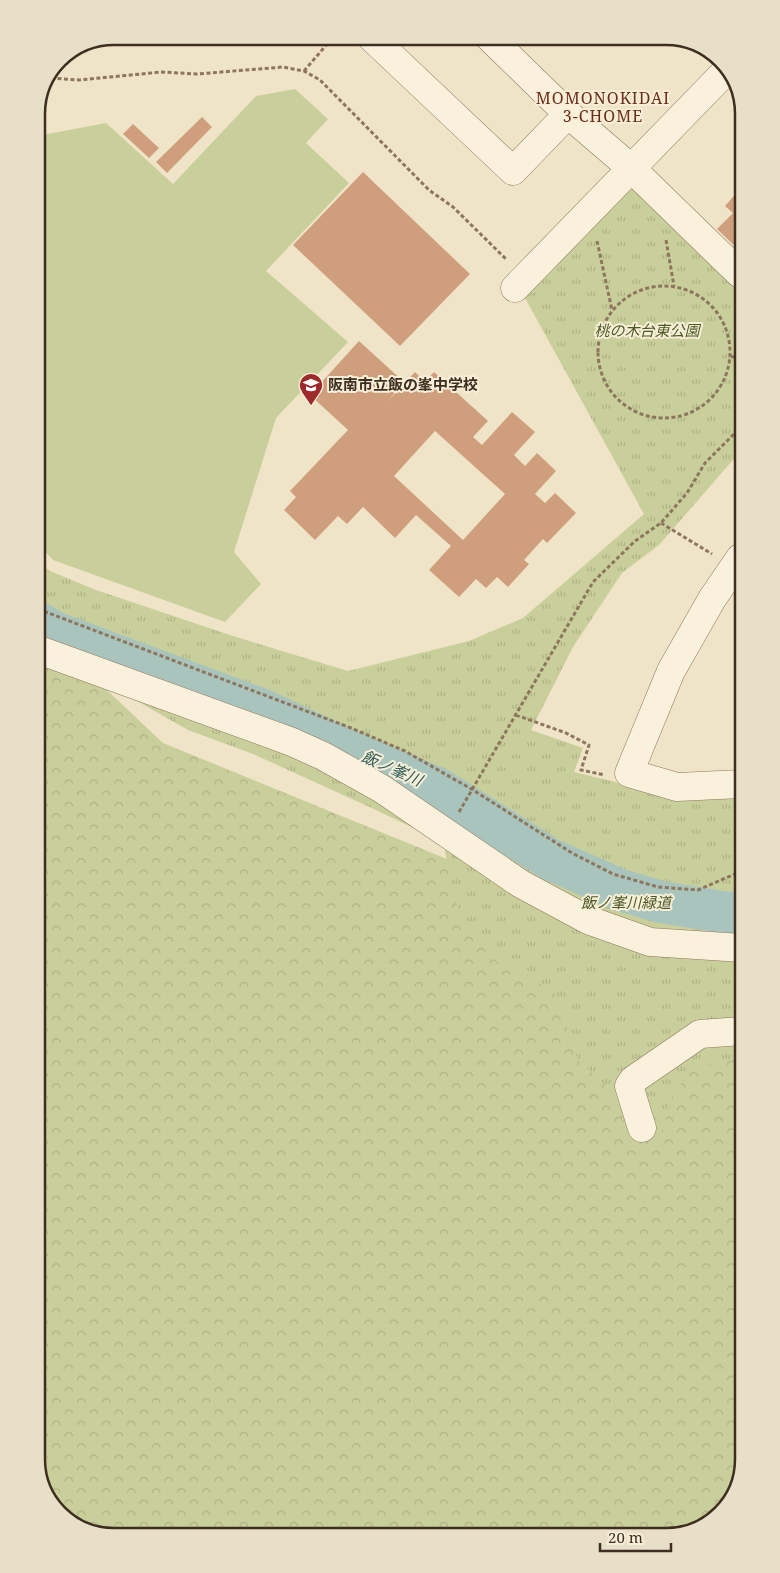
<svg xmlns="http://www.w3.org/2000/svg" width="780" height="1573" font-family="'Noto Serif','Noto Sans JP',serif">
<defs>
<pattern id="forest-crowns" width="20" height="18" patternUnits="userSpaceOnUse" patternTransform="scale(1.25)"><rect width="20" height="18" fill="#c9cf9b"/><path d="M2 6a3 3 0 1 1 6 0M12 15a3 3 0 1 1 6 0" fill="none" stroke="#aeb285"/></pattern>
<pattern id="park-tufts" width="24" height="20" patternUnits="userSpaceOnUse" patternTransform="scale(1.25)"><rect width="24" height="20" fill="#c9cf9b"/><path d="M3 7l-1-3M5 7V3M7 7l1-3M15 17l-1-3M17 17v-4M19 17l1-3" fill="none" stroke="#aeb285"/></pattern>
</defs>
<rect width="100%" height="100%" fill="#f0e4c8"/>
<!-- grass -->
<path fill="#c9cf9b" d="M295,89l33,30 -22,24 43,40 -83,88 82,71 -72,76 -42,134 27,32 -36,38 -172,-62 -15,-16 -1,-408 69,-13 67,61 83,-88z"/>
<!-- forest -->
<path fill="url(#forest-crowns)" d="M39,646l34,12 90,85 519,212 60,36 2,468 -14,43 -35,29 -586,6 -42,-16 -25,-33z"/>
<!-- park -->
<path fill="url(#park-tufts)" d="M630,187l109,105v161l-80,92 -37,28 -49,74 -42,83 52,18 -9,24 95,23h72l1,263 -49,9 -22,31 -8,33 -1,13 -35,-11 -16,-43 -32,-29 -12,-24v-24l-7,-15 -31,-23 -31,-12 -26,-31 -20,-36 -7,-46 -7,-10 -62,-30 -123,-56 -65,-24 -51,-29 -98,-36 -1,-103 10,8 48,20 137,46 115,35 121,-30 54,-23 121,-104 -119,-216z"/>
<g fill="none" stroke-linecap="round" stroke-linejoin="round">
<!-- river -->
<path stroke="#a9c4bc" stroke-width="42" d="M39,623l17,10 207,77 83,39 93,40 111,70 70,31 41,12 67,11 13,-1"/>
</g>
<!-- building -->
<path fill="#cf9f7d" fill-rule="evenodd" d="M202,117l10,10 -45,46 -11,-11z
M133,124l26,24 -10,10 -26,-24z
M363,172l107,102 -70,72 -107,-101z
M738,191l1,59 -22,-21 16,-16 -8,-7z
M359,341l45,41 -18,21 29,-31 10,10 9,-10 54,49 -15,16 9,8 30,-33 23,20 -21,23 11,11 12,-13 19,18 -21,23 10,9 10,-10 21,20 -29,30 -4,-4 -19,21 5,4 -21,23 -11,-10 -11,11 -10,-9 -17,18 -30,-27 22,-24 -35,-31 -21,23 -32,-31 -16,17 -9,-8 -23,24 -31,-30 12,-13 -6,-6 58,-61 -38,-35zM435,431l70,63 -42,46 -69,-64z"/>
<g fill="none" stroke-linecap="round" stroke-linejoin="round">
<!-- minor casing -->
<g stroke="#8d765c" stroke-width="29">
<path id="minor" d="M370,36l143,135 55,-57
M488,36l80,78 64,55 107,104
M515,288l212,-218
M740,558l-28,41 -41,72 -42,102 48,14 64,-3
M39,650l253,92 31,14 59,33 139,95 67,36 62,22 92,6
M642,1128l-13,-42 4,-6 67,-46 42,-3"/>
</g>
<!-- path -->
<path stroke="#8d765c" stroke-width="3" stroke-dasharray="4 2.5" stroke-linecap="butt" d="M304,71l30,-35
M51,78l28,2 82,-8 36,2 86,-7 21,4 16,9 109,110 24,17 54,53
M666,240l8,46
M597,241l15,69
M598 352a66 66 0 1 1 132 0a66 66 0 1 1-132 0Z
M731,357l8,-1
M661,523l51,31
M38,609l313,119 54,23 68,39 99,63 41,21 45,13 40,3 37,-16 6,1
M516,715l50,18 23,12 -8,25 24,5
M459,812l134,-230 42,-41 26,-18 26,-30 18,-30 34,-34"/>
<!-- minor -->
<use href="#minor" stroke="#faf1dc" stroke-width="28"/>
</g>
<!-- icons -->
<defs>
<g id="school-pin" transform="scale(1.25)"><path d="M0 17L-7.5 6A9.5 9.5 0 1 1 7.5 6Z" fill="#9e2a2b" stroke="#f7eed8"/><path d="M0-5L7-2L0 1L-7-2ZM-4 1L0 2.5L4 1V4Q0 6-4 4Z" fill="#fff"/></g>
</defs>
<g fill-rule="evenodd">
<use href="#school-pin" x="311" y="385"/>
</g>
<g text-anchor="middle" stroke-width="4" stroke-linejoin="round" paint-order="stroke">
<!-- park labels -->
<g font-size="15" font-style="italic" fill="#4d5a26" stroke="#f7eed8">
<text x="647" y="336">桃の木台東公園</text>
<text x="626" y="908">飯ノ峯川緑道</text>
</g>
<!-- poi labels -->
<g font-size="15" font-weight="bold" fill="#3d2e20" stroke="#f7eed8" text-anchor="start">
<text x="328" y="390">阪南市立飯の峯中学校</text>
</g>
<!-- neighbourhood labels -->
<g font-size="16" letter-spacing="1" fill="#6b2e1e" stroke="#f7eed8">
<text x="603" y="104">MOMONOKIDAI<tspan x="603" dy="18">3-CHOME</tspan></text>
</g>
<!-- water labels -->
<g font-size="16" font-style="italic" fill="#2f5d5a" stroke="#f7eed8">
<text transform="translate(392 768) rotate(24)" y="6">飯ノ峯川</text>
</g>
</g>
<!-- crop -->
<path d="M0 0H780V1573H0ZM114 45H666A69 69 0 0 1 735 114V1459A69 69 0 0 1 666 1528H114A69 69 0 0 1 45 1459V114A69 69 0 0 1 114 45Z" fill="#e8dfc9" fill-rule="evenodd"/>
<path fill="none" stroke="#3d2e20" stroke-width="2.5" d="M114 45H666A69 69 0 0 1 735 114V1459A69 69 0 0 1 666 1528H114A69 69 0 0 1 45 1459V114A69 69 0 0 1 114 45Z"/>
<!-- scale -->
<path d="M600 1543v8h71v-8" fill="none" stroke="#3d2e20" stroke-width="2.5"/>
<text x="608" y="1543" font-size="15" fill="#3d2e20" stroke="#f7eed8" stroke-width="4" paint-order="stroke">20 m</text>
</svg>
